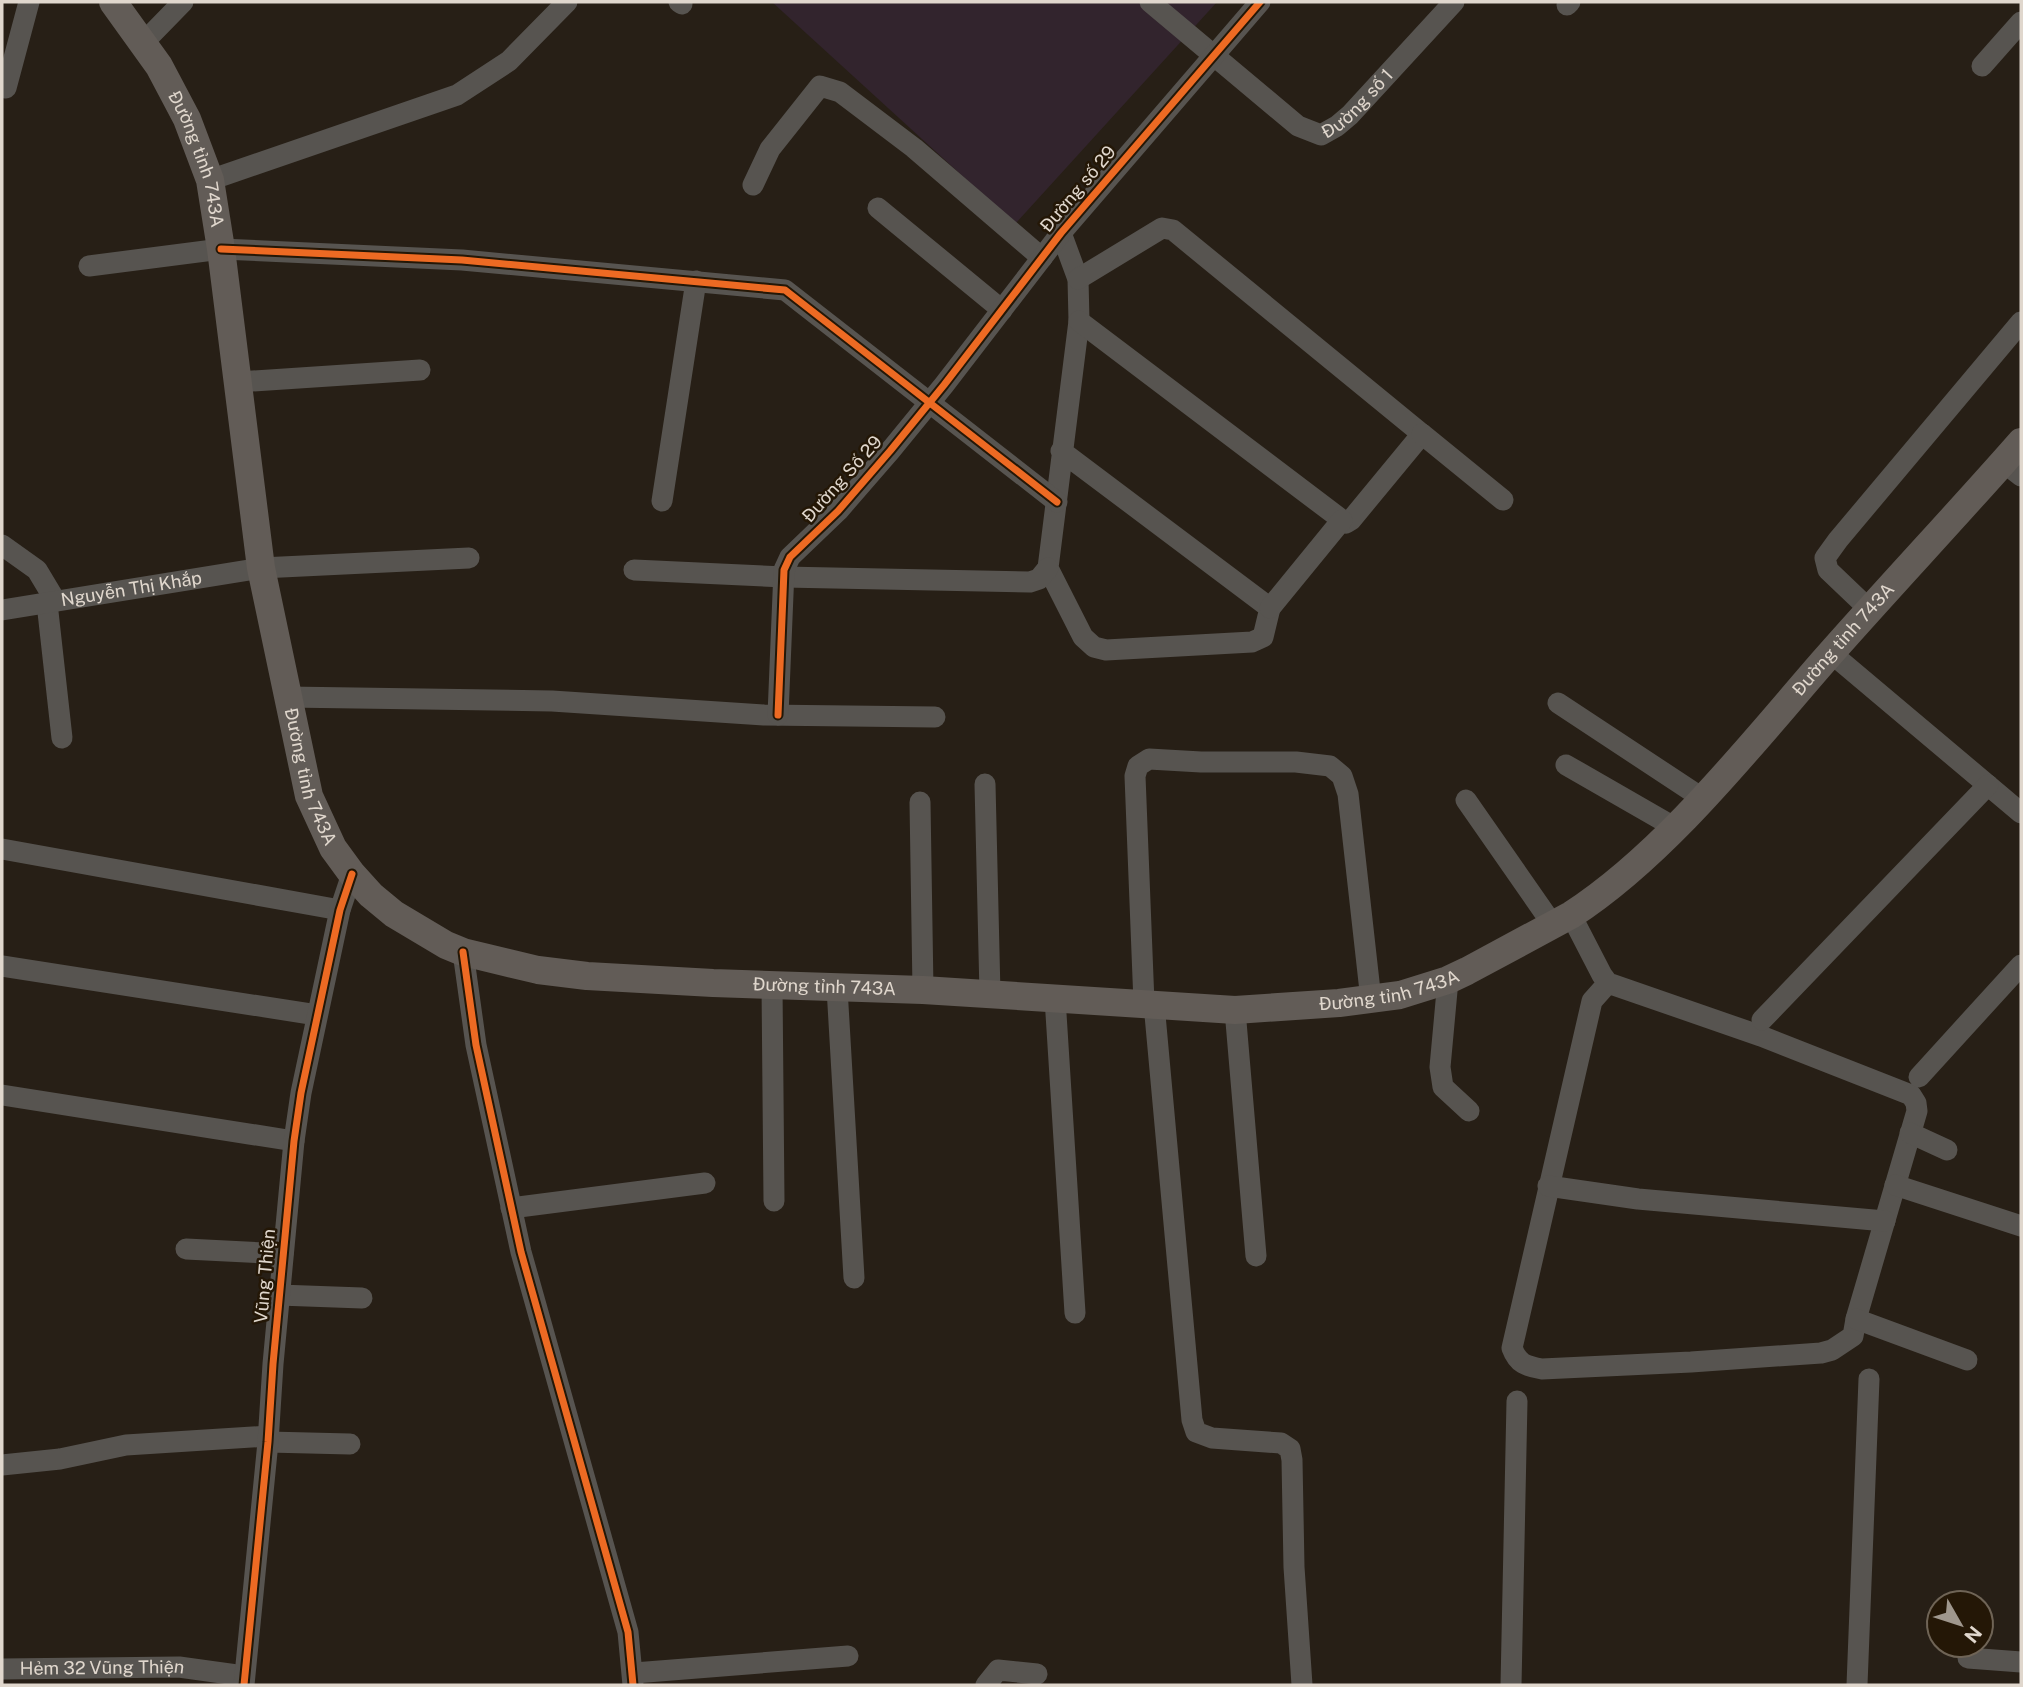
<svg xmlns="http://www.w3.org/2000/svg" width="2023" height="1687" font-family="'Public Sans',sans-serif">
<rect width="100%" height="100%" fill="#271f16"/>
<!-- industrial -->
<path fill="#32242d" d="M772,2h445l-202,222z"/>
<g fill="none" stroke-linecap="round" stroke-linejoin="round">
<!-- minor -->
<g stroke="#575450" stroke-width="21">
<path d="M679,2l3,2"/>
<path id="s1" d="M1150,2l148,124 23,9 16,-9 13,-11 104,-113"/>
<path d="M1567,5l3,-3"/>
<path d="M143,43l40,-41"/>
<path d="M1982,66l39,-44"/>
<path d="M6,88l23,-86"/>
<path d="M210,180l247,-85 52,-34 58,-59"/>
<path d="M753,185l17,-36 50,-63 20,6 74,56 128,110"/>
<path d="M878,208l124,102"/>
<path d="M1061,233l17,46 1,42 -31,247 35,69 11,10 12,3 146,-8 11,-5 7,-29 -209,-157"/>
<path d="M89,266l132,-17 241,11 323,30 272,212"/>
<path d="M1078,279l84,-51 11,2 249,204 -71,86 -5,3 -267,-202"/>
<path d="M238,382l182,-12"/>
<path d="M1422,434l81,66"/>
<path d="M2003,462l18,14"/>
<path d="M662,501l34,-220"/>
<path d="M2,545l35,25 18,30"/>
<path d="M634,570l150,7 246,5 9,-3 9,-11"/>
<path d="M47,603l15,135"/>
<path d="M1270,608l72,-88"/>
<path id="s2" d="M2,610l259,-42 208,-10"/>
<path d="M1871,611l-43,-41 -3,-12 13,-18 183,-218"/>
<path d="M1831,653l190,160"/>
<path d="M287,697l265,4 212,14 171,2"/>
<path d="M1558,703l144,95"/>
<path d="M778,715l6,-145 6,-13 48,-46 52,-60 54,-66 117,-152 199,-231"/>
<path d="M1566,765l108,62"/>
<path d="M985,784l5,210"/>
<path d="M1466,800l87,125"/>
<path d="M920,802l3,188"/>
<path d="M2,849l338,61"/>
<path d="M1571,915l31,60 6,8 153,53 150,59 5,8 1,8 -61,208 -3,17 -21,14 -11,3 -130,9 -149,7c-16,-3 -24,-5 -30,-21l80,-347 16,-18"/>
<path d="M463,952l13,93 45,207 107,380 5,53"/>
<path d="M2,966l315,49"/>
<path d="M1448,980l-8,87 3,20 26,24"/>
<path d="M772,985l2,216"/>
<path d="M837,988l17,290"/>
<path d="M1055,998l20,315"/>
<path d="M1144,1003l-9,-227 3,-10 11,-7 52,3h95l34,4 12,10 6,18 23,206"/>
<path d="M1154,1004l38,416 4,12 16,6 69,5 9,6 2,11 2,107 8,118"/>
<path d="M1235,1010l21,246"/>
<path d="M1762,1020l226,-235"/>
<path d="M1919,1077l102,-112"/>
<path d="M2,1095l292,46"/>
<path d="M1910,1133l37,17"/>
<path d="M1895,1185l126,41"/>
<path d="M1548,1186l90,13 247,22"/>
<path d="M511,1208l194,-25"/>
<path d="M186,1249l97,5"/>
<path d="M279,1295l83,3"/>
<path d="M1856,1319l111,41"/>
<path d="M268,1442l82,2"/>
<path d="M2,1465l58,-6 66,-14 143,-9"/>
<path d="M1968,1658l53,4"/>
<path id="s3" d="M2,1669l177,-2 65,9"/>
<path d="M634,1673l214,-17"/>
<path d="M244,1685l24,-243 5,-78 21,-223 7,-48 39,-183 12,-36"/>
<path d="M986,1685l12,-15 39,4"/>
<path d="M1511,1685l6,-284"/>
<path d="M1857,1685l12,-306"/>
</g>
<!-- major -->
<path stroke="#625c57" stroke-width="28" id="s4" d="M113,2l46,64 28,53 23,61 11,69 40,319 48,228 24,52 19,26 19,21 23,19 52,31 17,7 75,18 49,6 126,7 210,7 312,20 104,-7 61,-8 48,-15 19,-9 104,-56c93,-60 178,-168 251,-252 65,-74 134,-147 199,-221"/>
<!-- cycleway casing -->
<g stroke="#241706" stroke-width="11">
<path id="cycleway" d="M221,249l241,11 323,30 272,212
M778,715l6,-145 6,-13 48,-46 52,-60 54,-66 117,-152 199,-231
M463,952l13,93 45,207 107,380 5,53
M244,1685l24,-243 5,-78 21,-223 7,-48 39,-183 12,-36"/>
</g>
<!-- cycleway -->
<use href="#cycleway" stroke="#ed6a23" stroke-width="7"/>
</g>
<g text-anchor="middle" stroke-width="5" stroke-linejoin="round" paint-order="stroke">
<!-- street labels -->
<g font-size="18" fill="#e0d7cd" stroke="#241706">
<text dy="6" stroke="none"><textPath href="#s1" startOffset="266">Đường số 1</textPath></text>
<text dy="6" stroke="none"><textPath href="#s4" startOffset="180">Đường tỉnh 743A</textPath></text>
<text transform="translate(1078 189) rotate(-50)" y="6">Đường số 29</text>
<text transform="translate(842 479) rotate(-48)" y="6">Đường Số 29</text>
<text dy="6" stroke="none"><textPath href="#s2" startOffset="131">Nguyễn Thị Khắp</textPath></text>
<text dy="6" stroke="none"><textPath href="#s4" startOffset="2574">Đường tỉnh 743A</textPath></text>
<text dy="6" stroke="none"><textPath href="#s4" startOffset="810">Đường tỉnh 743A</textPath></text>
<text dy="6" stroke="none"><textPath href="#s4" startOffset="1419">Đường tỉnh 743A</textPath></text>
<text dy="6" stroke="none"><textPath href="#s4" startOffset="1986">Đường tỉnh 743A</textPath></text>
<text transform="translate(265 1276) rotate(-85)" y="6">Vũng Thiện</text>
<text dy="6" stroke="none"><textPath href="#s3" startOffset="100">Hẻm 32 Vũng Thiện</textPath></text>
</g>
</g>
<!-- border -->
<rect width="2023" height="1687" fill="none" stroke="#e0d7cd" stroke-width="7"/>
<!-- north arrow -->
<g transform="translate(1960 1624) rotate(129)"><circle r="33" fill="#241706" stroke="#6f6456" stroke-width="2"/>
<path d="M0-5L12 26L0 18L-12 26Z" fill="#9f978d"/>
<text y="-10" font-size="19" font-weight="bold" text-anchor="middle" fill="#e0d7cd">N</text>
</g>
</svg>
